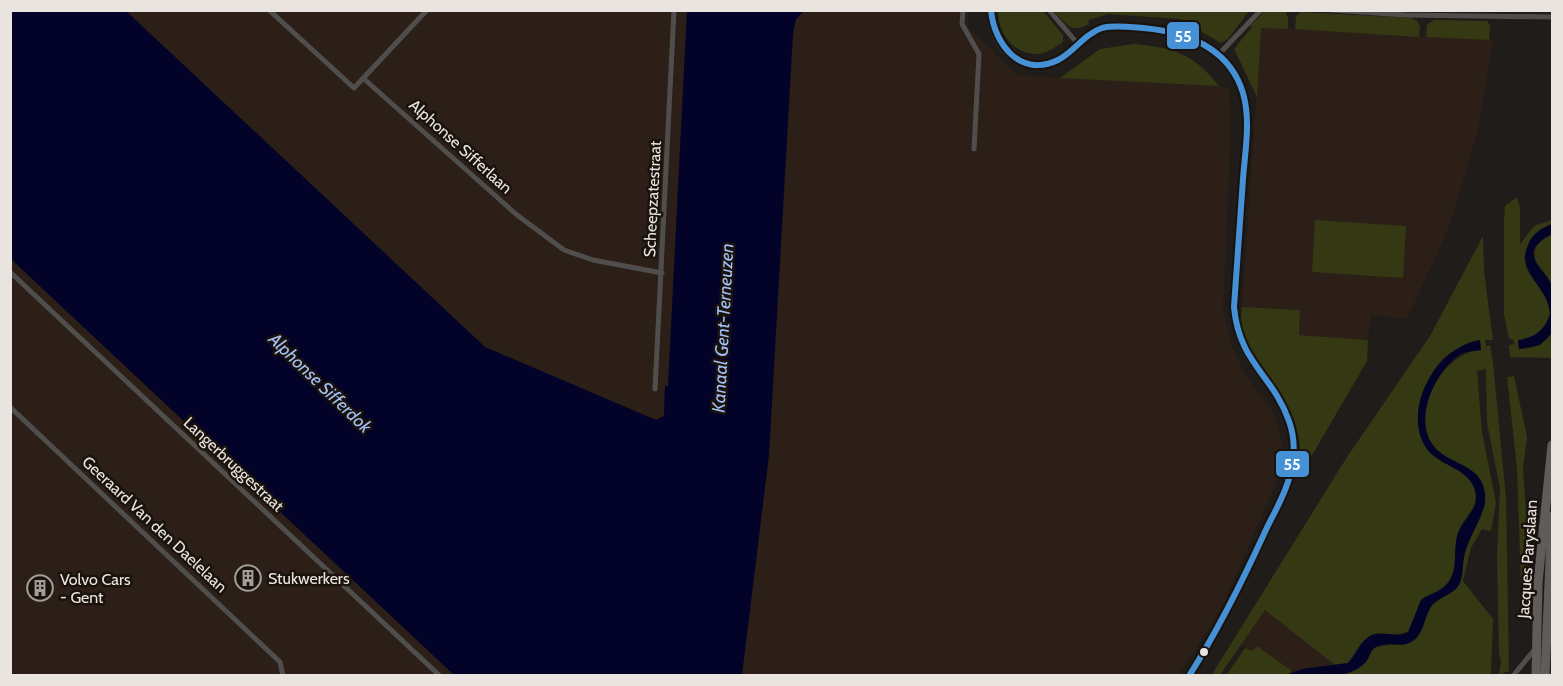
<svg xmlns="http://www.w3.org/2000/svg" width="1563" height="686" font-family="Cabin,sans-serif">
<rect width="100%" height="100%" fill="#201c19"/>
<!-- built -->
<path fill="#2b1f17" d="M804,10l164,1v16l48,48 203,11 10,3 2,36 -8,184 8,35 14,30 25,33 9,19 4,33 -2,13 -60,137 -42,66 -437,1 51,-642 3,-15z
M126,11h561l-19,375 -3,1 -1,29 -8,4 -171,-73z
M1261,27l232,13 -14,87 -30,101 -42,91 -36,-4 -3,25 -69,-5 1,-25 -58,-3z
M11,259l443,416h-443z
M1265,610l59,45 11,10 -43,6 -34,-24 -5,4 -13,-6z"/>
<!-- green -->
<path fill="#343913" d="M998,11h45l20,24v7c-8,5 -16,12 -26,12 -24,0 -39,-21 -39,-43z
M1054,11h195l-21,28 -7,4 -41,-24 -72,-5 -20,6 1,4c-18,10 -23,0 -35,-13z
M1265,11h20l3,7v11l-27,-1 -4,69 -23,-48 18,-22 -2,-1z
M1301,12l110,6 6,3 3,6 -1,10 -124,-8 1,-13z
M1434,20l53,1 3,5 -1,14 -63,-3 1,-12z
M1134,44c40,4 59,9 85,42l-159,-8 40,-29z
M1517,197l3,10v37l14,-18 18,-6v4c-8,3 -12,9 -18,15 -28,30 15,44 16,75 -5,16 -15,24 -32,26l1,9c14,0 25,-5 33,-16v25l-42,-1 -1,-12 5,-1 -1,-5h-4l-5,-25v-94l1,-14z
M1315,220l91,6 -3,52 -91,-6z
M1552,234v51c-15,-19 -30,-36 0,-51z
M1483,236l1,35 9,69h-8l1,6 4,-1 3,18 13,135 3,173 -10,4 2,-14 -2,-7 -2,-98 3,-68 -13,-65 -1,-54 -9,2 5,61 14,71 -5,28 -9,-2 -11,19 -8,33 30,38 -2,56h-151l26,-14 7,-13 43,-9 16,-34 24,-17 10,-39 19,-45v-12l-51,-45c-24,-34 7,-94 47,-97l-1,-9c-10,4 -25,8 -34,15 -20,16 -39,71 -19,92 13,14 39,23 46,37 9,21 -6,28 -14,45 -7,15 0,35 -9,49 -7,13 -19,13 -29,21l-12,32 -43,7 -18,24 -13,2 -70,-55 -45,65 -9,1 136,-219 83,-121z
M1242,307l58,3 -1,25 69,5 -1,21 -63,108 -5,-2c11,-75 -67,-102 -57,-160z
M1514,376l13,61 -4,31 5,72 -1,67 -5,6 -5,-145 -10,-91z
M1257,646l35,25 -5,4 -61,1 19,-28 8,3z"/>
<!-- water -->
<path fill="#03032a" d="M10,11h116l359,336 171,73 8,-4 1,-30h3l19,-375h117l-8,8 -3,15 -24,421 -27,220h-288l-443,-416z
M1552,224v10c-39,20 -6,33 0,52 4,10 1,35 0,47l-12,12 -21,4 -1,-9c17,-2 27,-10 32,-26 -1,-27 -34,-41 -22,-69 4,-11 13,-17 24,-21z
M1480,340l1,10c-8,1 -15,1 -22,5 -23,16 -46,63 -27,89 15,22 50,18 53,50 2,19 -14,38 -19,55 -4,11 -2,27 -7,36 -6,10 -18,11 -26,19 -10,11 -7,30 -22,38 -11,7 -25,-2 -35,5 -6,3 -6,10 -10,15 -18,20 -54,14 -79,13l15,-6 46,-6c7,-7 10,-18 18,-24 13,-12 28,1 42,-7l13,-32c10,-7 22,-8 29,-20 9,-15 2,-34 9,-49 7,-16 21,-22 16,-41 -7,-24 -38,-23 -50,-44 -23,-40 13,-100 55,-106z"/>
<g fill="none" stroke-linecap="round" stroke-linejoin="round">
<!-- street -->
<path stroke="#504e4c" stroke-width="5" d="M269,10l85,78 73,-78
M963,10l-1,14 17,30 -5,95
M1049,10l29,34
M1331,10l75,5 146,2
M1219,54l42,-44
M363,78l154,137 47,35 29,10 69,13
M10,272l430,404
M655,389l19,-379
M10,407l270,255 3,14
M1513,676l22,-27"/>
<!-- secondary -->
<path stroke="#514f4e" stroke-width="7" d="M991,10c-1,35 28,66 65,51 17,-8 27,-26 44,-32 13,-4 28,-2 41,-1 44,3 90,17 102,66 7,27 2,55 0,82 -3,44 -6,87 -9,131 1,51 32,65 51,105 8,17 10,36 7,54 -3,22 -16,44 -26,64 -23,50 -47,99 -77,146"/>
<!-- highway -->
<path stroke="#5f5d5b" stroke-width="9" d="M1536,676l2,-94 14,-137
M1545,676l7,-160"/>
<!-- bus-1 casing -->
<g stroke="#1a130d" stroke-width="10">
<path id="bus-1" d="M991,10c3,35 30,68 67,50 16,-8 26,-26 44,-32 13,-3 28,-1 41,0 44,4 86,19 100,65 8,28 2,58 0,86 -3,43 -6,85 -9,128 5,56 39,68 55,114 6,17 6,36 1,54 -5,21 -17,39 -26,59 -22,48 -46,96 -75,142"/>
</g>
<!-- bus-1 -->
<use href="#bus-1" stroke="#4691d6" stroke-width="6"/>
</g>
<!-- icons -->
<defs>
<g id="building-ring" transform="scale(1.35)"><circle r="9.5" fill="#1a130d" stroke="#a39e9a" stroke-width="1.5"/><path d="M-4-6H4V6H1V3H-1V6H-4ZM-2.5-4.3h1.7v1.8h-1.7ZM.8-4.3h1.7v1.8H.8ZM-2.5-1h1.7V.8h-1.7ZM.8-1h1.7V.8H.8Z" fill="#a39e9a"/></g>
</defs>
<g fill-rule="evenodd">
<use href="#building-ring" x="248" y="578"/>
<use href="#building-ring" x="40" y="588"/>
</g>
<!-- markers -->
<circle fill="#eae4e0" stroke="#1a130d" stroke-width="2" cx="1204" cy="652" r="5"/>
<g text-anchor="middle" stroke-width="5" stroke-linejoin="round" paint-order="stroke">
<!-- street labels -->
<g font-size="16" fill="#eae4e0" stroke="#1a130d">
<text transform="translate(461 146) rotate(42)" y="6">Alphonse Sifferlaan</text>
<text transform="translate(652 199) rotate(-87)" y="6">Scheepzatestraat</text>
<text transform="translate(234 464) rotate(43)" y="6">Langerbruggestraat</text>
<text transform="translate(155 524) rotate(43)" y="6">Geeraard Van den Daelelaan</text>
<text transform="translate(1527 559) rotate(-86)" y="6">Jacques Paryslaan</text>
</g>
<!-- poi labels -->
<g font-size="16" fill="#eae4e0" stroke="#1a130d" text-anchor="start">
<text x="268" y="584">Stukwerkers</text>
<text x="60" y="585">Volvo Cars<tspan x="60" dy="18">- Gent</tspan></text>
</g>
<!-- water labels -->
<g font-size="18" font-style="italic" fill="#a3c1f8" stroke="#1a130d">
<text transform="translate(723 328) rotate(-87)" y="6">Kanaal Gent-Terneuzen</text>
<text transform="translate(320 383) rotate(44)" y="6">Alphonse Sifferdok</text>
</g>
</g>
<g stroke="#1a130d" stroke-width="2">
<rect x="1166" y="21" width="34" height="29" rx="6" fill="#4691d6"/>
<rect x="1275" y="450" width="35" height="28" rx="6" fill="#4691d6"/>
</g>
<g font-size="16" text-anchor="middle" font-weight="bold" fill="#fff">
<text x="1183" y="42">55</text>
<text x="1292" y="470">55</text>
</g>
<!-- border -->
<rect width="1563" height="686" fill="none" stroke="#eae4e0" stroke-width="24"/>
</svg>
